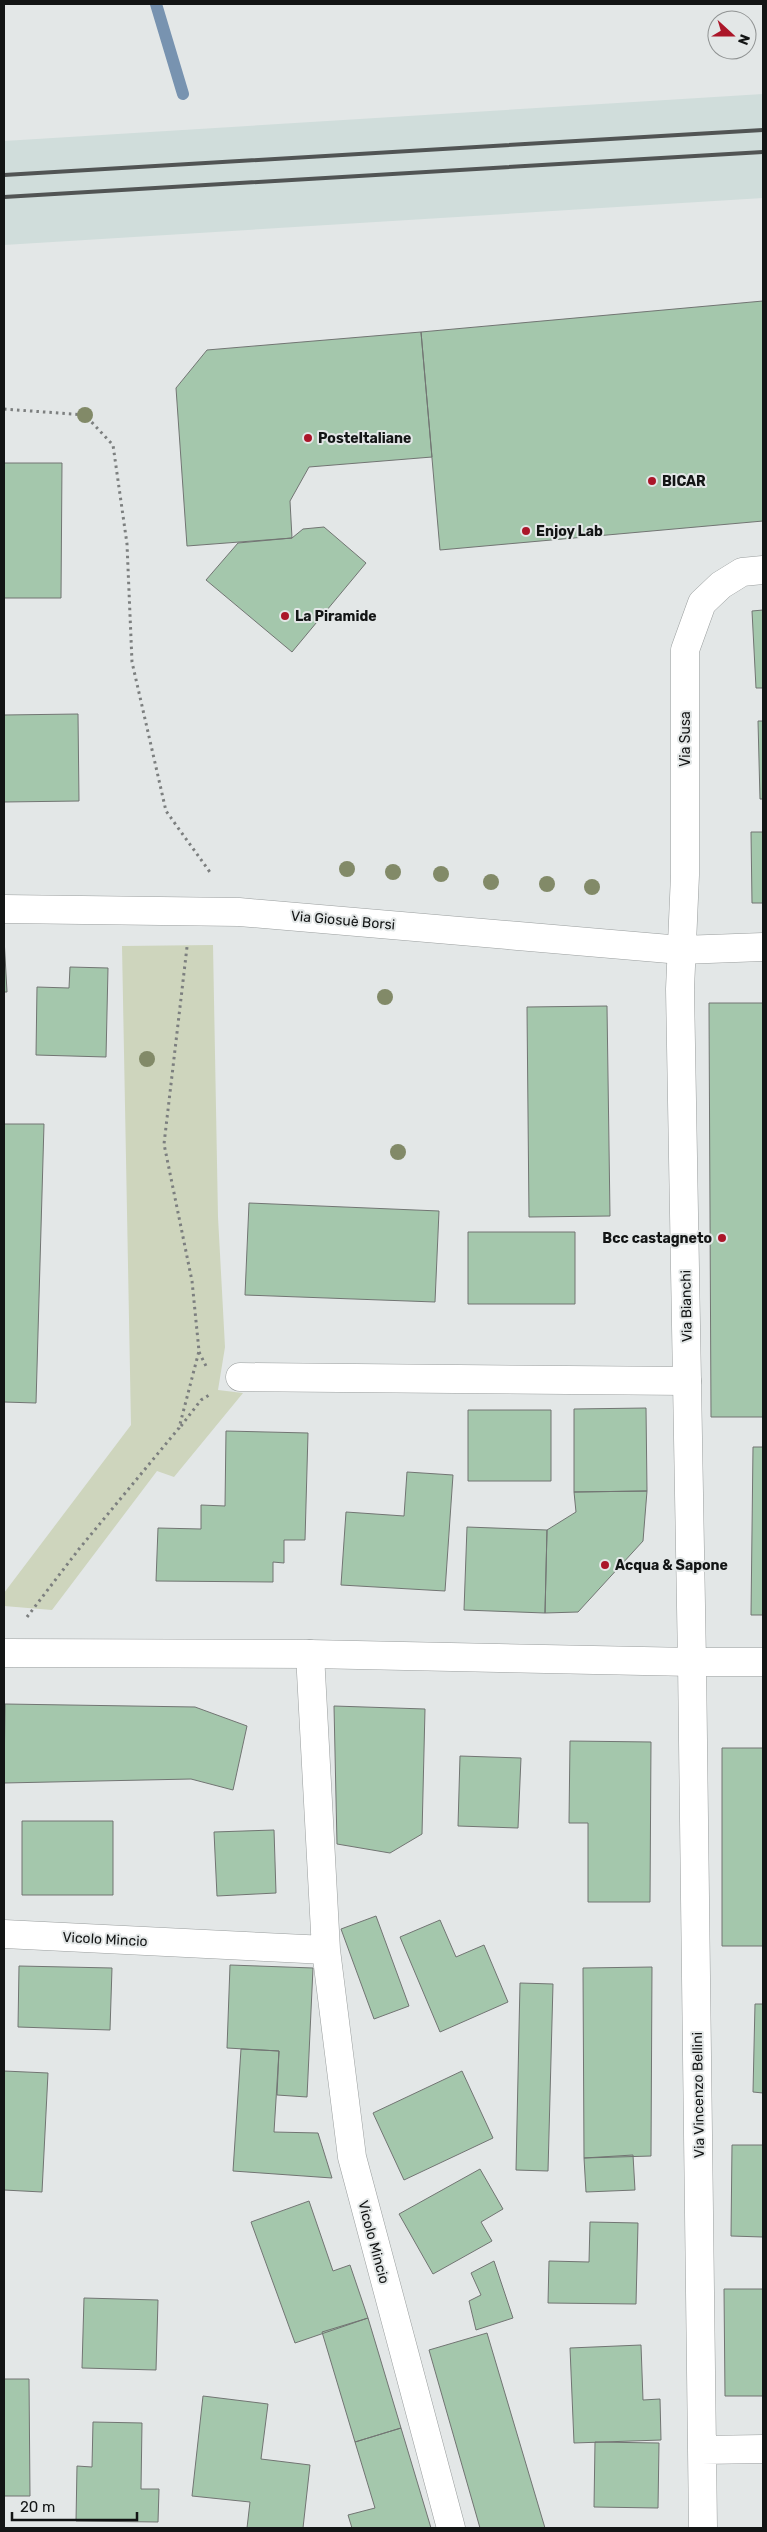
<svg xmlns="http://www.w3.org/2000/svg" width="767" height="2532" font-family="Rubik,sans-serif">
<rect width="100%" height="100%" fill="#e3e7e7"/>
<!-- built -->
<path fill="#d0dddb" d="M763,94v104l-759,47v-104z"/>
<!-- green -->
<path fill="#ced5bd" d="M213,945l5,272 7,130 -7,43 25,3 -69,84 -17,-6 -105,139 -48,-4v-13l127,-168 -9,-479z"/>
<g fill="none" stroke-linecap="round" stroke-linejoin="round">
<!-- stream -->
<path stroke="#7893b0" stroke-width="12" d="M156,4l27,90"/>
</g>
<!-- building -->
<path fill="#a4c7ac" stroke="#727573" d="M763,301v220l-323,29 -19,-218z
M421,332l11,125 -123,10 -19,34 2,37 -105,8 -11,-158 31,-38z
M4,463h58l-1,135h-57z
M324,527l42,36 -74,89 -86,-72 32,-37 54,-5 11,-9z
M763,610v78h-7l-4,-77z
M78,714l1,87 -75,1v-87z
M758,721h5v78h-3z
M751,832h12v71h-11z
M4,938l3,54h-3z
M70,967l38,1 -2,89 -70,-2 1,-68 32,1z
M709,1003h54v414h-52z
M607,1006l3,210 -81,1 -2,-210z
M4,1124h40l-8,279 -32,-1z
M249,1203l190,8 -4,91 -190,-7z
M468,1232h107v72h-107z
M646,1408l1,83 -73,1v-83z
M468,1410h83v71h-83z
M226,1431l82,2 -3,107h-21v23l-11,-1v20l-117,-1 2,-53 43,1v-24l24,1z
M753,1447h10v168h-12z
M407,1472l46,3 -8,116 -104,-6 5,-73 58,4z
M647,1491l-4,50 -65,71 -33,1 2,-83 29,-18 -2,-20z
M467,1527l80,3 -2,83 -81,-3z
M5,1704l190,3 52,19 -14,64 -42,-11 -187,4z
M334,1706l91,3 -3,125 -32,19 -53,-9z
M570,1741l81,1 -1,160h-62v-79h-19z
M722,1748h41v198h-41z
M460,1756l61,2 -3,70 -60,-2z
M22,1821h91v74h-91z
M274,1830l2,63 -59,3 -3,-64z
M376,1916l33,90 -35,13 -33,-90z
M440,1920l16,37 28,-12 24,57 -68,30 -40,-95z
M230,1965l83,3 -6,129 -30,-2 2,-44 -52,-3z
M19,1966l93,2 -2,62 -92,-3z
M652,1967l-1,189 -67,2 -1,-190z
M520,1983l33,1 -5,187 -32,-1z
M755,2004h8v89l-10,-1z
M241,2049l38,2 -5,81 44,1 14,45 -99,-7z
M4,2071l44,2 -6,119 -38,-2z
M462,2071l31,67 -89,42 -31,-67z
M732,2145h31v92l-32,-1z
M633,2155l2,35 -49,2 -2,-34z
M480,2169l23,40 -22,13 11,19 -59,33 -34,-60z
M309,2201l24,70 17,-6 18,53 -73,25 -44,-121z
M590,2222l48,1 -2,81 -88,-1 1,-42 40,1z
M494,2261l19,57 -37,12 -7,-29 12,-6 -10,-22z
M724,2289h39v107h-38z
M84,2298l74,2 -2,70 -74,-2z
M368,2318l33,110 -46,14 -33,-110z
M487,2333l58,195h-65l-51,-178z
M641,2345l2,55 17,-1 1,41 -87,3 -4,-95z
M4,2379h25l1,117h-26z
M203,2396l65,8 -7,55 49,6 -7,63h-56l3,-26 -58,-6z
M93,2422l49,1 -1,66h18l-1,33 -82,-1 1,-55 15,1z
M401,2428l30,100h-79l-4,-13 27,-7 -20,-66z
M595,2442l64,1 -1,65 -64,-1z"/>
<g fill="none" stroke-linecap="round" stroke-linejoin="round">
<!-- street casing -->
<g stroke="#9a9e9e" stroke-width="29">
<path id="street" d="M4,909l235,3 442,38 82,-3
M240,1377l447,4
M310,1654l16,296 26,207 99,371
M692,1662l11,866
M4,1934l322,16
M702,2450l61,-1"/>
</g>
<!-- secondary casing -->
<g stroke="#9a9e9e" stroke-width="29">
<path id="secondary" d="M4,1653l306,1 382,8h71
M692,1662l-12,-673 5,-114v-225l17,-47 19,-18 21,-13 21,-2"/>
</g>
<!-- path -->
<path stroke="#7c7f7f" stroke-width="3" stroke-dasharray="2.5 4" stroke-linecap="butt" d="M4,409l81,6 28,30 14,99 5,118 34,149 46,64
M199,1352l7,14
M181,1426l20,-26 10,-6
M27,1617l52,-68 100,-121 20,-77 -7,-70 -28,-137 23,-197"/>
<!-- street -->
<use href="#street" stroke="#fff" stroke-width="28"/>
<!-- secondary -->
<use href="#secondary" stroke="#fff" stroke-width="28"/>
<!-- rail -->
<path stroke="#515454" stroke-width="4" d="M4,175l759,-45
M4,197l759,-45"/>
</g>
<!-- trees -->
<g fill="#828a68">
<circle cx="85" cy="415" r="8"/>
<circle cx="347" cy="869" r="8"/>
<circle cx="393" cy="872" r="8"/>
<circle cx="441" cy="874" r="8"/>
<circle cx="491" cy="882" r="8"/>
<circle cx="547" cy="884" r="8"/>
<circle cx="592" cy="887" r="8"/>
<circle cx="385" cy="997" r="8"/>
<circle cx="147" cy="1059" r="8"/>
<circle cx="398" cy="1152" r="8"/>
</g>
<!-- markers -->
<g fill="#ab1629" stroke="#e3e7e7" stroke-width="2">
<circle cx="308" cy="438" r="5"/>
<circle cx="652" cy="481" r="5"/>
<circle cx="526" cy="531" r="5"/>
<circle cx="285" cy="616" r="5"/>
<circle cx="722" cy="1238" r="5"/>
<circle cx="605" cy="1565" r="5"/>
</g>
<g text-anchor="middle" stroke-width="4" stroke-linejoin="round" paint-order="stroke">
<!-- poi labels -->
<g font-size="14" font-weight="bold" fill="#131515" stroke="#e3e7e7" text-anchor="start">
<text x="318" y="443">PosteItaliane</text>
<text x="662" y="486">BICAR</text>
<text x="536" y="536">Enjoy Lab</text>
<text x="295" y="621">La Piramide</text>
<text x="712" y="1243" text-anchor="end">Bcc castagneto</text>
<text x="615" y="1570">Acqua &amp; Sapone</text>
</g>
<!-- street labels -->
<g font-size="14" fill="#131515" stroke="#e3e7e7">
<text transform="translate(685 739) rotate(-90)" y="5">Via Susa</text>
<text transform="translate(343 920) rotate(5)" y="5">Via Giosuè Borsi</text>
<text transform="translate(686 1306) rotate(-91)" y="5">Via Bianchi</text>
<text transform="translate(105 1939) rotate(3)" y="5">Vicolo Mincio</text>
<text transform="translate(698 2095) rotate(-91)" y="5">Via Vincenzo Bellini</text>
<text transform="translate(374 2242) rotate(75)" y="5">Vicolo Mincio</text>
</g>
</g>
<!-- border -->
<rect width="767" height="2532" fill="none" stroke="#131515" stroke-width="10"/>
<!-- north arrow -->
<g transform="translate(732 35) rotate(111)"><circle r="24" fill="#e3e7e7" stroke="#909393"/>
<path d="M0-4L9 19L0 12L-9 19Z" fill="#ab1629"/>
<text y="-8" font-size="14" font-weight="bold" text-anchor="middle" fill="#131515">N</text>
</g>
<!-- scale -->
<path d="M12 2512v8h125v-8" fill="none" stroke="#131515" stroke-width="2.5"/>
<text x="20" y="2512" font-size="15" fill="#131515" stroke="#e3e7e7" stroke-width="4" paint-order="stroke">20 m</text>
</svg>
